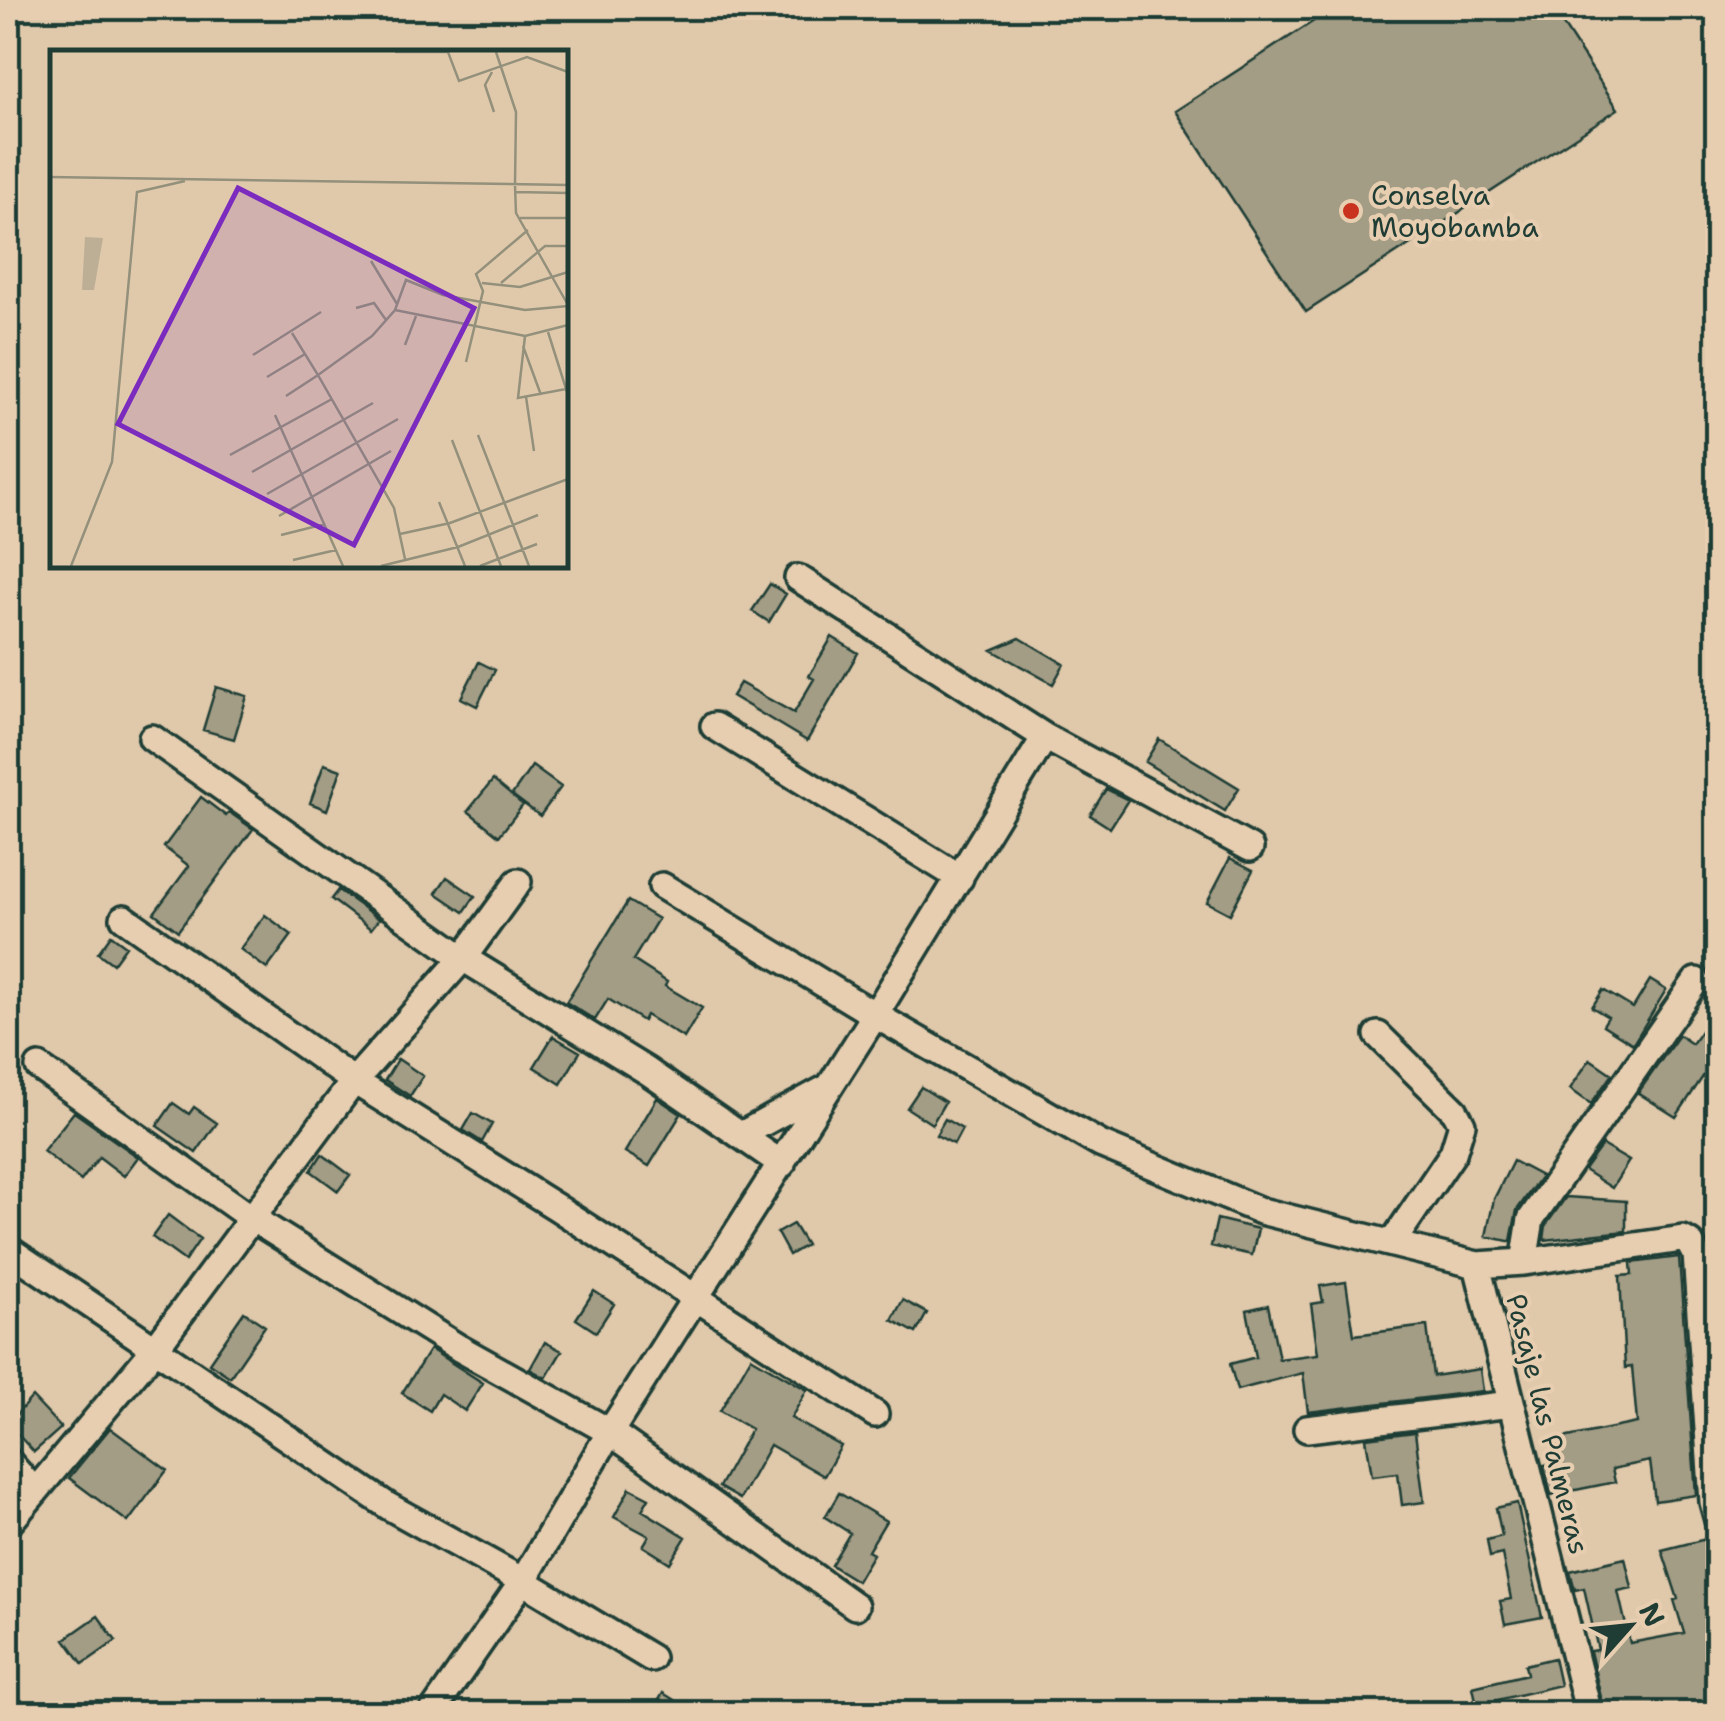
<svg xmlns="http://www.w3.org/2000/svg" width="1725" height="1721" font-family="'Shantell Sans',sans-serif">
<rect width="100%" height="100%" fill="#e0c8ab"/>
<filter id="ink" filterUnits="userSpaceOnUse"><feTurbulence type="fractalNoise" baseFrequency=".01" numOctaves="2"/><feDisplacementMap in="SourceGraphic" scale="20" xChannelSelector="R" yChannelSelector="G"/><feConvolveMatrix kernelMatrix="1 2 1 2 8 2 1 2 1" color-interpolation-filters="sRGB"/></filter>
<g filter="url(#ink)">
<!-- building -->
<path fill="#a49d86" stroke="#1f3d34" stroke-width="2.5" d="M1334,8h218l66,101 -312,203 -131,-201z
M770,584l16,10 -17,28 -17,-11z
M832,637l26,16 -51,88 -75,-45 8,-13 54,30 20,-34 -5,-3z
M1020,638l44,26 -11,20 -61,-34z
M479,662l16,8 -18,36 -16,-8z
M216,687l31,9 -13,43 -31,-9z
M1159,739l80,49 -14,23 -80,-49z
M324,764l17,6 -14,40 -17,-7z
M532,766l29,21 -21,29 -28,-21z
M493,780l30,25 -24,31 -31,-25z
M1106,789l22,11 -18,28 -20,-13z
M201,797l25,19 3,-4 24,17 -75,102 -24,-18 35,-47 -25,-19z
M1230,858l23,12 -23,44 -23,-12z
M447,877l28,19 -11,16 -28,-19z
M338,890l41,29 -8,10 -40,-30z
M628,901l30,18 -25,41 34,22 -2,4 37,22 -18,30 -38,-23 -3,6 -35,-22 -13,21 -29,-18z
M265,915l27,20 -25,34 -27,-20z
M111,935l15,11 -13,18 -15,-11z
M1650,980l16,10 -33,54 -30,-19 5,-8 -16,-10 11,-17 30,18z
M1703,1028l15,10v16l-42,63 -38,-24 41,-58 13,9z
M553,1036l27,16 -19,32 -27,-17z
M398,1059l25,17 -13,20 -25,-16z
M1590,1059l22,15 -21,30 -21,-15z
M921,1087l24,15 -13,22 -25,-16z
M657,1098l24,16 -32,52 -24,-14z
M173,1103l16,11 5,-7 23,16 -21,30 -39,-27z
M74,1112l64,45 -14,19 -25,-19 -18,24 -38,-30z
M473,1113l19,11 -10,18 -19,-12z
M945,1119l17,10 -8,15 -18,-9z
M1602,1145l27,16 -17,27 -28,-18z
M322,1154l28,21 -12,16 -27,-20z
M1513,1161l28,15 -24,34 -6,31h-3l-22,-5 8,-37z
M1566,1197l60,4v30l-82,9 2,-15z
M168,1215l32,24 -15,22 -33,-24z
M1217,1219l41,10 -6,26 -41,-9z
M793,1224l13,21 -17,10 -12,-22z
M1679,1257l17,238 -41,6 -5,-40 -38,8 3,13 -64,13 -7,-30 19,-3 -5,-23 79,-16 -5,-56 -7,1 -5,-92 12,-1 -1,-12z
M1346,1282l8,53 73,-9 6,50 47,-7 3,22 -175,21 -5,-39 -66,17 -7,-26 26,-7 -9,-47 21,-5 11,54 39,-5 -7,-50 12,-2 -3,-16z
M594,1291l20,13 -18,28 -20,-13z
M903,1300l24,13 -11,20 -24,-13z
M244,1312l21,14 -35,51 -21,-14z
M545,1342l17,9 -16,27 -16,-9z
M430,1349l53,34 -18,28 -25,-17 -10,17 -28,-18z
M751,1357l56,33 -16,28 50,28 -17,30 -54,-31 -30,54 -21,-12 32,-58 -31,-18z
M32,1397l29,31 -27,24 -26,-28z
M110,1428l57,42 -39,52 -59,-44z
M1415,1432l9,70 -22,3 -4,-32 -26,3 -6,-38z
M630,1488l19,10 -7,12 44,27 -16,26 -27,-17 6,-10 -35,-19z
M839,1493l47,28 -18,30 5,3 -16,27 -26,-16 19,-32 -25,-16z
M1517,1503l25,114 -37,7 -5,-23 11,-2 -9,-45 -12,3 -3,-17 15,-4 -6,-28z
M1710,1538l8,29v147h-113l-15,-63 8,-1 -14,-62 -9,2 -5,-19 55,-13 7,30 -14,3 12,52 54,-10 -10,-33 4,-1 -16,-49z
M98,1616l18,25 -33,23 -18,-25z
M1554,1658l6,27 -83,20 -4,-18 54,-13 -2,-9z
M663,1693l34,21h-46z"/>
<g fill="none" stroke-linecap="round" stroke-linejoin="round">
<!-- street casing -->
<g stroke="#1f3d34" stroke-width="32">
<path id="street" d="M798,578l247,159 205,111
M714,726l246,152
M152,738l311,220 184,113 135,93
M662,886l213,129 170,-278
M124,918l230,163 202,126 319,207
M1378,1035l77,76 7,13 -9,29 -61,90
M39,1067l211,150 209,131 151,84 245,174
M741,1135l84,-46
M8,1249l380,257 135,75 128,77
M1524,1262l7,-43 165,-238
M1477,1265l112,449
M1307,1429l204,-25
M8,1461l27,31
M8,1524l146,-174 200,-269 109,-123 55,-76
M431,1714l92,-133 87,-149 265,-417 225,129 161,67 216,54 47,-3 159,-23 7,4 6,11 17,248 5,18"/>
</g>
<!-- street -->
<use href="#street" stroke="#e8ceb0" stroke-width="25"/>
</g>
</g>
<!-- markers -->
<circle fill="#c8321e" stroke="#e8ceb0" stroke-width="4" cx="1351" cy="211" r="10"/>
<g text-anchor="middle" stroke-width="8" stroke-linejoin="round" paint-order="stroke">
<!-- poi labels -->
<g font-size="28" fill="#1f3d34" stroke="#e8ceb0" text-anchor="start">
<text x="1371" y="205">Conselva<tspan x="1371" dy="32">Moyobamba</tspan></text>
</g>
<!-- street labels -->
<g font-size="28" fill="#1f3d34" stroke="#e8ceb0">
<text transform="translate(1548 1424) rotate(76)" y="10">Pasaje las Palmeras</text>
</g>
</g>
<!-- overview -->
<g transform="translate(50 50)">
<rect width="518" height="518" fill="#e0c8ab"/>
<path d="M35,187l18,1 -9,52h-12z" fill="#bdaf95"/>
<path fill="none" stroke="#93907b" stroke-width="2.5" d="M345,2h53l11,29 68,-24 41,15M446,2l20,60 -1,73M442,22l-7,13 9,27M0,127l518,8M465,136l1,27 52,92M465,142l53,1M470,168h48M321,211l26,43M432,233l38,4 48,-15M451,233l44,-37h23M306,258l18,-5 12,17M345,260l130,26 43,-11M498,282l20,63M475,286l-7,62 48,-9M355,295l11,-29M473,296l18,49M203,305l68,-43M416,312l17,-71 -7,-17 52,-44M217,327l38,-23M236,346l32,-21 -26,-42M476,347l8,54M225,365l68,151M428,385l51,131M402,390l49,126M180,405l102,-56M202,422l121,-69M217,444l131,-75M389,452l26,64M229,466l112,-65M350,484l50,-11 118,-44M231,485l44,-11M355,509l-11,-51 -76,-133 54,-39 23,-26 11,-30 37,15 82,15 43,-4M243,510l43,-10M21,516l41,-104 25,-270 48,-11M331,516l77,-19 80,-32M430,516l57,-22"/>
<path fill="#7b2cbf" fill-opacity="0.15" stroke="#7b2cbf" stroke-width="5" d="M188,138l236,120 -120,237 -236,-121z"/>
<rect width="518" height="518" fill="none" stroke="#1f3d34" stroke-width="5"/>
</g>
<!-- margin -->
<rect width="1725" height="1721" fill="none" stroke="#e8ceb0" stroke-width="40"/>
<rect x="20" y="20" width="1685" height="1681" fill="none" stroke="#1f3d34" stroke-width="4" filter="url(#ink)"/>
<!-- north arrow -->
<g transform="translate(1630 1626) rotate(63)" stroke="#e8ceb0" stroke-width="8" paint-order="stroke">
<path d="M0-8L18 38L0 25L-18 38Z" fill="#1f3d34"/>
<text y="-15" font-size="28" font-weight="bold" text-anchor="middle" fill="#1f3d34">N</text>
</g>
</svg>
